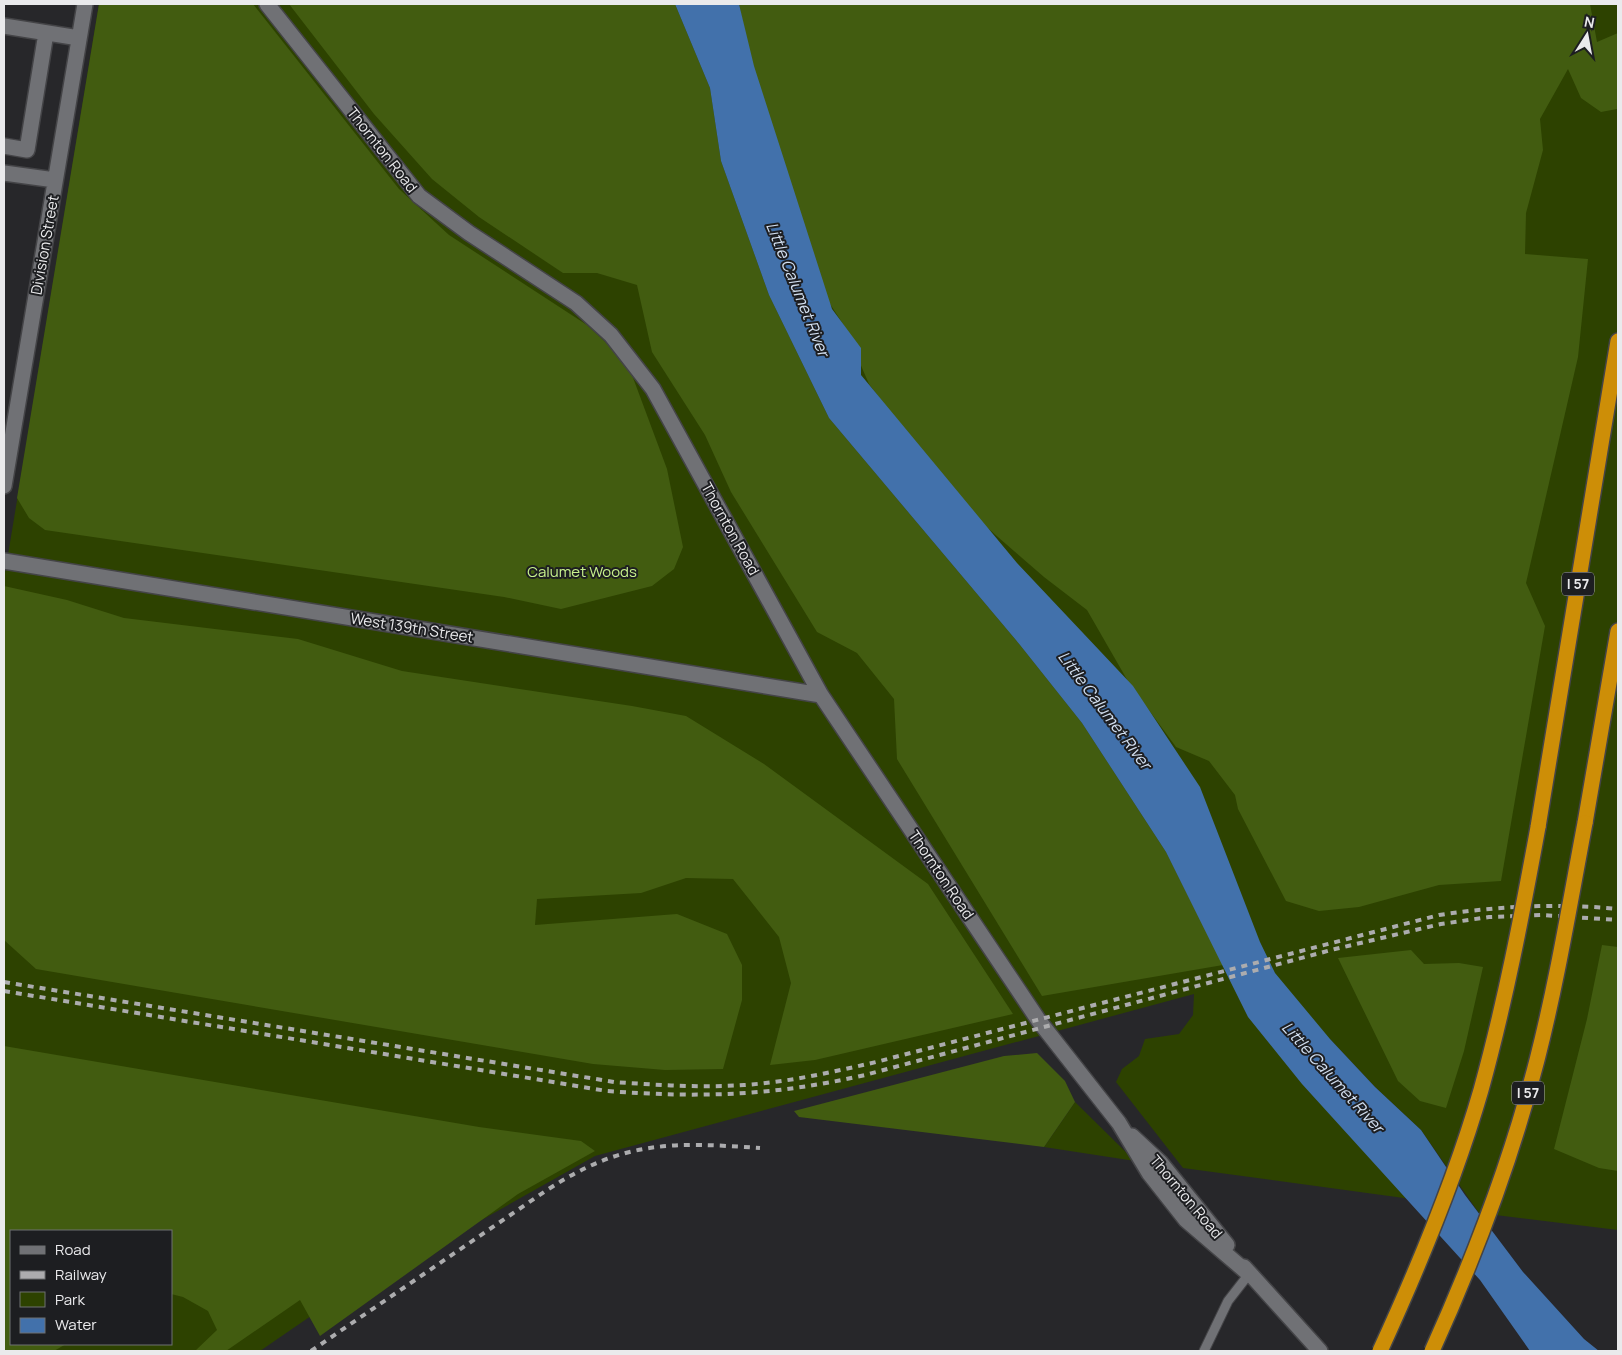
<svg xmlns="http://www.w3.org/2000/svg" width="1622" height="1355" font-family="Manrope,sans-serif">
<rect width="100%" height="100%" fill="#27272a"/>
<!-- green -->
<path fill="#2d4200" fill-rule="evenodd" d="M99,4h1519v1226l-139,-17 -58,-83 -46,-43 -45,-48 81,160 -228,-31 -67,-86 6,-13 17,-13 6,-17 34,-5 14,-19 1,-21 -599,162 -287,162 -48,33h-256v-772zM11,1231h160v113h-160z
M1075,1102l60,59 -91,-14z"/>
<!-- forest -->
<path fill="#425c10" d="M99,4h154l146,185 50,46 138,90 28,26 17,24 35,94 16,78 -9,22 -22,17 -91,23 -57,-12 -459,-67 -16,-12 -12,-20z
M289,4h386l35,84 11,73 48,134 60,123 191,227 62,78 84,129 57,113 -181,31 -145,-237 -3,-60 -37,-46 -40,-21 -86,-140 -26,-57 -53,-83 -15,-67 -40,-12h-34l-84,-56 -47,-38 -58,-65z
M739,4h851l7,38 21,-9 -1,76 -16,3 -20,-14 -13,-29 -28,50 3,31 -17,63 -1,41 63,5 -10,98 -52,226 19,43 -44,255 -62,4 -80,22 -40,4 -33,-10 -48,-92 -3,-14 -26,-34 -33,-14 -47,-64 -42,-73 -43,-33 -61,-53 -55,-62 -59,-78 -26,-60 -20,-31 -64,-195z
M4,586l63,14 57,18 174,21 104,32 230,35 54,10 78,48 164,120 85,130 -198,46 -45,5 21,-82 -12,-46 -46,-58 -47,-1 -45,15 -104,6 -2,26 142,-11 50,20 15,31v35l-19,69 -58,1 -72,-6 -557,-95 -32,-29z
M1602,945l16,2v224l-19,-3 -45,-19 33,-130z
M1411,950l13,14 35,-1 24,4 -19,84 -18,57 -26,-7 -22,-20 -60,-123z
M4,1046l475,81 102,14 14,10 -77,43 -198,142 -20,-36 -74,51h-31l22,-21 -9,-19 -25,-14 -12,-3v-63h-160v113h55l-12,7h-50z
M1037,1053l28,28 10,21 -31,45 -245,-30 -5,-6 210,-55z"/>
<!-- water -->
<path fill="#4271ab" d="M675,4h64l15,62 78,243 29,39v27l156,188 116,123 67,101 60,155 15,31 55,66 45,48 46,43 44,65 58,77 61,67 15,12h-69l-50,-71 -178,-196 -54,-67 -82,-165 -84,-129 -62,-78 -191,-227 -60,-123 -48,-134 -11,-73z"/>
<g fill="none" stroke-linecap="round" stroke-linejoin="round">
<!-- service casing -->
<g stroke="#444447" stroke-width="11">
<path id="service" d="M1204,1351l24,-50 21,-27"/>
</g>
<!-- minor casing -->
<g stroke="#444447" stroke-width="18">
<path id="minor" d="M267,4l152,192 50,37 107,70 35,32 42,54 168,306 218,326 80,102 30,50 37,47 63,54
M4,26l75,12
M4,146l23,4 19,-117
M4,173l51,7
M4,486l81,-482
M4,561l817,134
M1132,1136l28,26 67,83
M1244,1267l76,84"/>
</g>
<!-- motorway casing -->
<g stroke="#444447" stroke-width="18">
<path id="motorway" d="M1585,823l33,-192
M1538,827l80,-486"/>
</g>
<!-- service -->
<use href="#service" stroke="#707175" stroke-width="9"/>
<!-- minor -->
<use href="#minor" stroke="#707175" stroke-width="15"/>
<!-- motorway -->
<use href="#motorway" stroke="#cd8e07" stroke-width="15"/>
<!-- rail -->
<path stroke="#acacae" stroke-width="4" stroke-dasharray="6 6" stroke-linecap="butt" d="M4,982l610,100c43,3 87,6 130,3 45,-3 89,-13 132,-23l563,-147c60,-9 119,-12 179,-6
M4,991l603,100c94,7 166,5 258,-16l470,-126 106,-25 48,-7 53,-2 76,5
M311,1351l236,-161c77,-50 125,-48 213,-42"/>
<!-- motorway-bridge casing -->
<g stroke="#444447" stroke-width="18" stroke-linecap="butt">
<path id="motorway-bridge" d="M1380,1351c39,-85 75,-171 101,-261 24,-87 41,-175 57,-263
M1432,1351c43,-95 79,-189 105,-291 20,-78 33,-158 48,-237"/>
</g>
<!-- motorway-bridge -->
<use href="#motorway-bridge" stroke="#cd8e07" stroke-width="15"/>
</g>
<g text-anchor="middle" stroke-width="4" stroke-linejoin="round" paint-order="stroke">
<!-- shield labels -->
<g fill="#1d1e21" stroke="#acadaf" stroke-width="1">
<rect x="1562" y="572.5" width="32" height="23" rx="4"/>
<rect x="1512" y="1081.5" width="32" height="23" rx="4"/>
</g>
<g font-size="14" font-weight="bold" fill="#eaeaec">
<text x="1578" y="589">I 57</text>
<text x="1528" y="1098">I 57</text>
</g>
<!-- street labels -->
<g font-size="15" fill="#eaeaec" stroke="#1d1e21">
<text transform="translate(382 150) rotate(52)" y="5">Thornton Road</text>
<text transform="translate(45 245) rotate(-80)" y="5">Division Street</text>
<text transform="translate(730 529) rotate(61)" y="5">Thornton Road</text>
<text transform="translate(412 628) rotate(9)" y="5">West 139th Street</text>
<text transform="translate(941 875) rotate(56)" y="5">Thornton Road</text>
<text transform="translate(1186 1197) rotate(50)" y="5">Thornton Road</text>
</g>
<!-- park labels -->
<g font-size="15" fill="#c8f28d" stroke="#1d1e21">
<text x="582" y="577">Calumet Woods</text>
</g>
<!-- water labels -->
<g font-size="16" font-style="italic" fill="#d3e0f1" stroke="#1d1e21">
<text transform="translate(798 289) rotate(68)" y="6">Little Calumet River</text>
<text transform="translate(1105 710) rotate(53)" y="6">Little Calumet River</text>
<text transform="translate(1333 1077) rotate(48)" y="6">Little Calumet River</text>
</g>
</g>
<!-- border -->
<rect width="1622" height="1355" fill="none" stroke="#eaeaec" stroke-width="10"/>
<!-- legend -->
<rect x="10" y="1230" width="162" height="115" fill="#1d1e21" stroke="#6f7072"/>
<rect x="20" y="1246" width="25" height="8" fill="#707175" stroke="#6f7072"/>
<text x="55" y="1255" font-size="15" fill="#eaeaec">Road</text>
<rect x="20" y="1271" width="25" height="8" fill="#acacae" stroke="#6f7072"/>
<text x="55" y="1280" font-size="15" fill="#eaeaec">Railway</text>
<rect x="20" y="1292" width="25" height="15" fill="#2d4200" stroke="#6f7072"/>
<text x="55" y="1305" font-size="15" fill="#eaeaec">Park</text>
<rect x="20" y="1318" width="25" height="15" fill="#4271ab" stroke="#6f7072"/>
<text x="55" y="1330" font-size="15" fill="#eaeaec">Water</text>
<!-- north arrow -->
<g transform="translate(1587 35) rotate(11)" stroke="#1d1e21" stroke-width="4" paint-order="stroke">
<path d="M0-4L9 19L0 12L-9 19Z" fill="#eaeaec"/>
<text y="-8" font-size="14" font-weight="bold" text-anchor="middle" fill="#eaeaec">N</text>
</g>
</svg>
